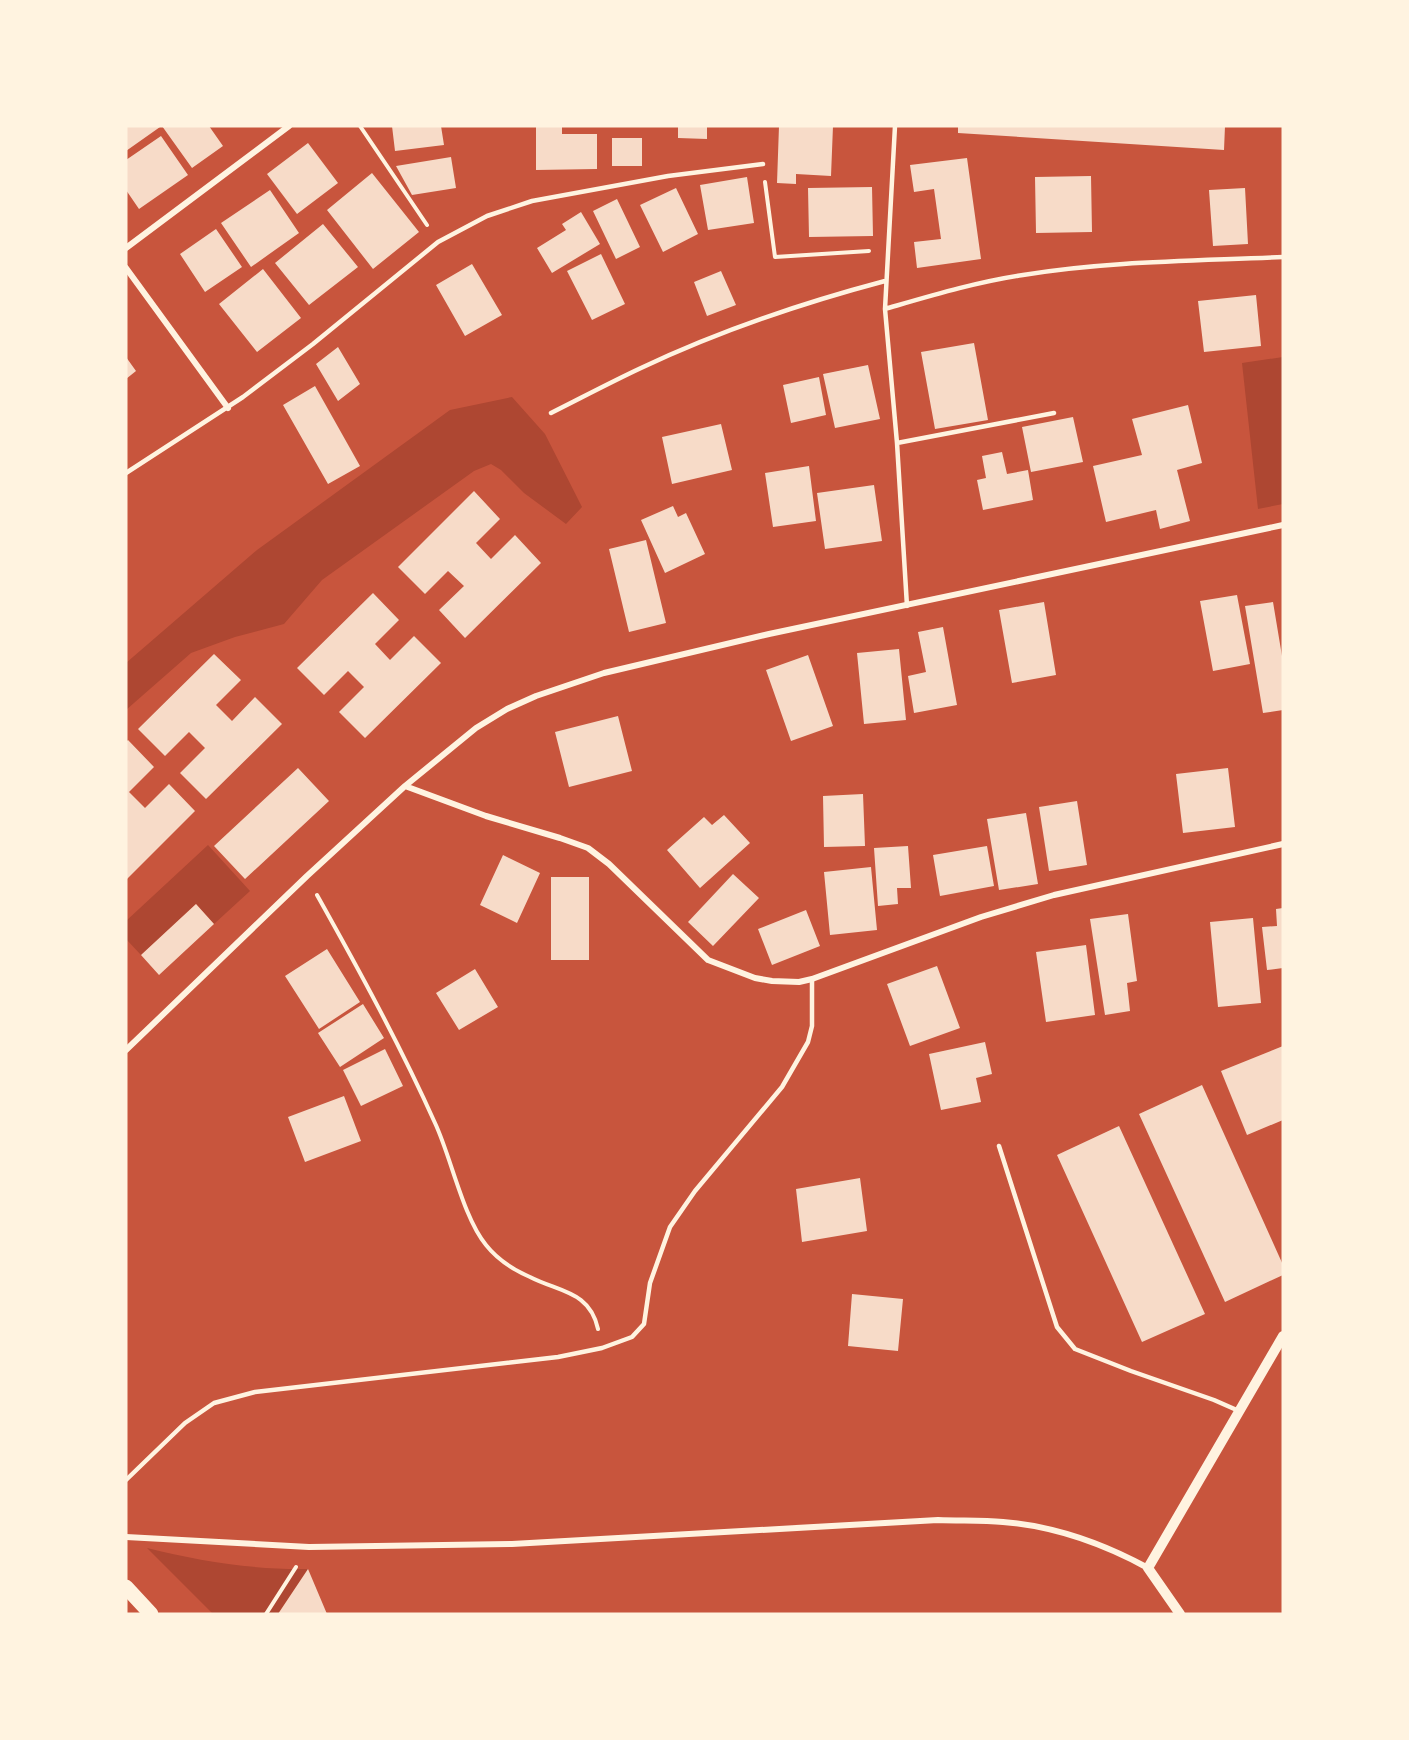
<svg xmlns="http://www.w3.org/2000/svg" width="1409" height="1740" font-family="'Source Sans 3',sans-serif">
<rect width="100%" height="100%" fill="#c8553d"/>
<!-- green -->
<path fill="#ae4732" d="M1283,357v147l-25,5 -16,-146z
M512,397l33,37 37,73 -16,17 -42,-31 -23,-23 -10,-6 -17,7 -152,109 -38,44 -49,13 -44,16 -65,57v-47l131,-113 193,-140z
M208,845l42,46 -36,33 -18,-20 -55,51 -15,-16v-18z
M147,1548c52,13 107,22 161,21l-30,45h-65z"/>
<!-- building -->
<path fill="#f7dbc8" d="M126,126h33l1,1 -34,24z
M162,126h47l14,20 -31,22z
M392,126h49l3,19 -49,6z
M536,126h26v8h35v35l-61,1z
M678,126h29v13l-29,-1z
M779,126h54l-2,50 -35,-2v10l-19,-1z
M958,126h267l-1,24 -266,-17z
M161,136l27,39 -49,34 -13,-19v-30z
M612,138h30v28h-30z
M308,143l30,40 -41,31 -30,-40z
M451,157l5,31 -44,7 -16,-29z
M967,158l14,101 -64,9 -3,-26 27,-3 -7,-50 -20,3 -4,-27z
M372,173l47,59 -46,37 -46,-59z
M1091,176l1,56 -56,1 -1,-56z
M747,177l7,46 -46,7 -8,-45z
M872,187l1,49 -64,1 -1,-49z
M676,188l22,46 -35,18 -23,-47z
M1245,188l3,56 -35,2 -4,-56z
M270,190l29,43 -48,34 -30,-44z
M617,199l23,48 -24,12 -23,-48z
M581,212l19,32 -48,29 -15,-25 29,-18 -4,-6z
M323,224l35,43 -49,38 -34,-42z
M216,229l26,38 -37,25 -25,-38z
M601,254l24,50 -33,16 -25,-49z
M472,264l30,51 -37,21 -29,-51z
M263,269l38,49 -44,34 -38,-48z
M721,271l15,34 -29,11 -13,-34z
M1256,295l5,51 -57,6 -6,-51z
M974,343l14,77 -53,9 -14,-77z
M338,347l22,37 -22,17 -22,-37z
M126,357l10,14 -10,8z
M868,365l12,54 -45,9 -12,-54z
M819,377l7,38 -35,8 -8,-38z
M315,386l45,80 -32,18 -45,-79z
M1188,405l14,58 -25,7 13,51 -30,8 -4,-19 -50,12 -13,-56 49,-11 -10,-36z
M1073,417l10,45 -52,10 -9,-45z
M721,424l11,46 -60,14 -10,-47z
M1002,452l5,22 21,-4 5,30 -50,10 -6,-30 9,-2 -4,-22z
M809,466l7,55 -43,6 -8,-54z
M874,485l8,56 -57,8 -8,-56z
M474,491l26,28 -24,24 15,16 24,-24 26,28 -76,75 -26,-28 25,-24 -16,-15 -23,23 -27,-27z
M673,506l5,11 8,-4 19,41 -40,19 -24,-53z
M646,540l20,83 -37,9 -20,-83z
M373,593l26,27 -24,24 15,16 24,-24 27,27 -76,75 -26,-26 25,-25 -16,-16 -24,24 -27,-27z
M1237,595l13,69 -37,7 -13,-70z
M1044,602l12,73 -44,8 -13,-73z
M1273,602l10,60v48l-20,3 -18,-107z
M943,627l14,78 -43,8 -6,-37 18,-4 -8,-40z
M899,649l7,71 -42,4 -7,-71z
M214,654l27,26 -25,25 16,16 23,-24 27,27 -76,75 -26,-26 25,-25 -16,-16 -24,24 -27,-27z
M808,655l25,71 -42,15 -25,-71z
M618,716l14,55 -63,16 -14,-55z
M128,740l26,27 -25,25 16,16 24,-24 26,27 -69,69v-138z
M298,768l31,33 -84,78 -31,-33z
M1228,768l7,59 -52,6 -7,-59z
M863,794l2,52 -41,1 -1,-51z
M1077,801l10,64 -38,6 -10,-64z
M1026,813l12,71 -39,6 -12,-71z
M724,815l26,28 -50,45 -33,-38 37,-33 8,8z
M908,846l3,42h-14l1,16 -20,2 -4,-58z
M987,846l7,40 -54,10 -7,-41z
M503,855l37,18 -23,50 -37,-18z
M871,867l6,63 -47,5 -6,-63z
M733,874l26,24 -46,48 -25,-24z
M551,877h38v83h-38z
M196,904l18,20 -55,51 -18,-20z
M1283,908v60l-16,2 -5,-43 15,-1 -1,-17z
M806,910l14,36 -48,19 -14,-36z
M1128,914l9,67 -10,2 3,28 -25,4 -15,-96z
M1253,918l8,85 -43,4 -8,-85z
M1086,945l9,70 -49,7 -10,-70z
M327,949l33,53 -41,27 -34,-53z
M937,966l23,62 -50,18 -23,-62z
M475,969l23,38 -39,23 -23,-37z
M363,1004l21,34 -44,29 -22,-34z
M985,1042l7,32 -16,4 5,24 -40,8 -12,-56z
M1283,1046v74l-36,15 -26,-64z
M385,1049l18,37 -42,20 -18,-36z
M1202,1085l81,180v10l-58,27 -86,-188z
M344,1096l17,45 -56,21 -17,-45z
M1119,1126l86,188 -63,28 -85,-187z
M860,1178l7,53 -65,11 -6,-53z
M852,1294l51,5 -5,52 -50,-5z
M308,1569l19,45h-49z"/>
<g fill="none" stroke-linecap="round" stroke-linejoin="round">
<!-- path -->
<path stroke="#fff3e0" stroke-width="4" d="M360,126l67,99
M765,182l10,75 94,-6
M317,895c42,75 83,150 118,228 16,34 28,94 51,122 11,14 28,25 44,32 29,15 60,14 68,52
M266,1614l30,-47"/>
<!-- service -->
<path stroke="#fff3e0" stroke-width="4.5" d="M895,126l-10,183 12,134 10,163
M885,309c45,-13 91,-27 138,-34 85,-14 174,-14 260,-18
M551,413c30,-15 60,-31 90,-45 78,-37 161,-65 244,-87
M897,443l157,-30
M126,473l117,-76 70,-53 125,-102 49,-26 45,-15 136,-25 95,-12
M999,1146l58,181 18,22 56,22 83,29 25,11
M126,1480l59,-57 29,-20 41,-11 303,-35 44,-9 30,-11 12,-13 6,-41 20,-56 25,-36 87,-104 26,-45 4,-16v-47"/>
<!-- minor -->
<path stroke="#fff3e0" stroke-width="6" d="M126,248l163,-122
M126,268l102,140
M405,786l81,30 74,22 28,10 21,16 99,96 47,18 17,3 27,1 13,-3 169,-62 73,-22 229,-51
M126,1050l181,-174 98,-90 71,-58 31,-19 29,-13 68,-23 165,-39 514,-109
M126,1537l183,10 203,-3 426,-24c22,1 44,0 65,2 50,4 101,22 145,46"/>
<!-- tertiary -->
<path stroke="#fff3e0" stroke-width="10" d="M1180,1614l-32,-46 135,-232"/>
<!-- primary -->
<path stroke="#fff3e0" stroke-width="15" d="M126,1587l25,27"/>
</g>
<!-- border -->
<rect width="1409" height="1740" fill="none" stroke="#fff3e0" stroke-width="255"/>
</svg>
